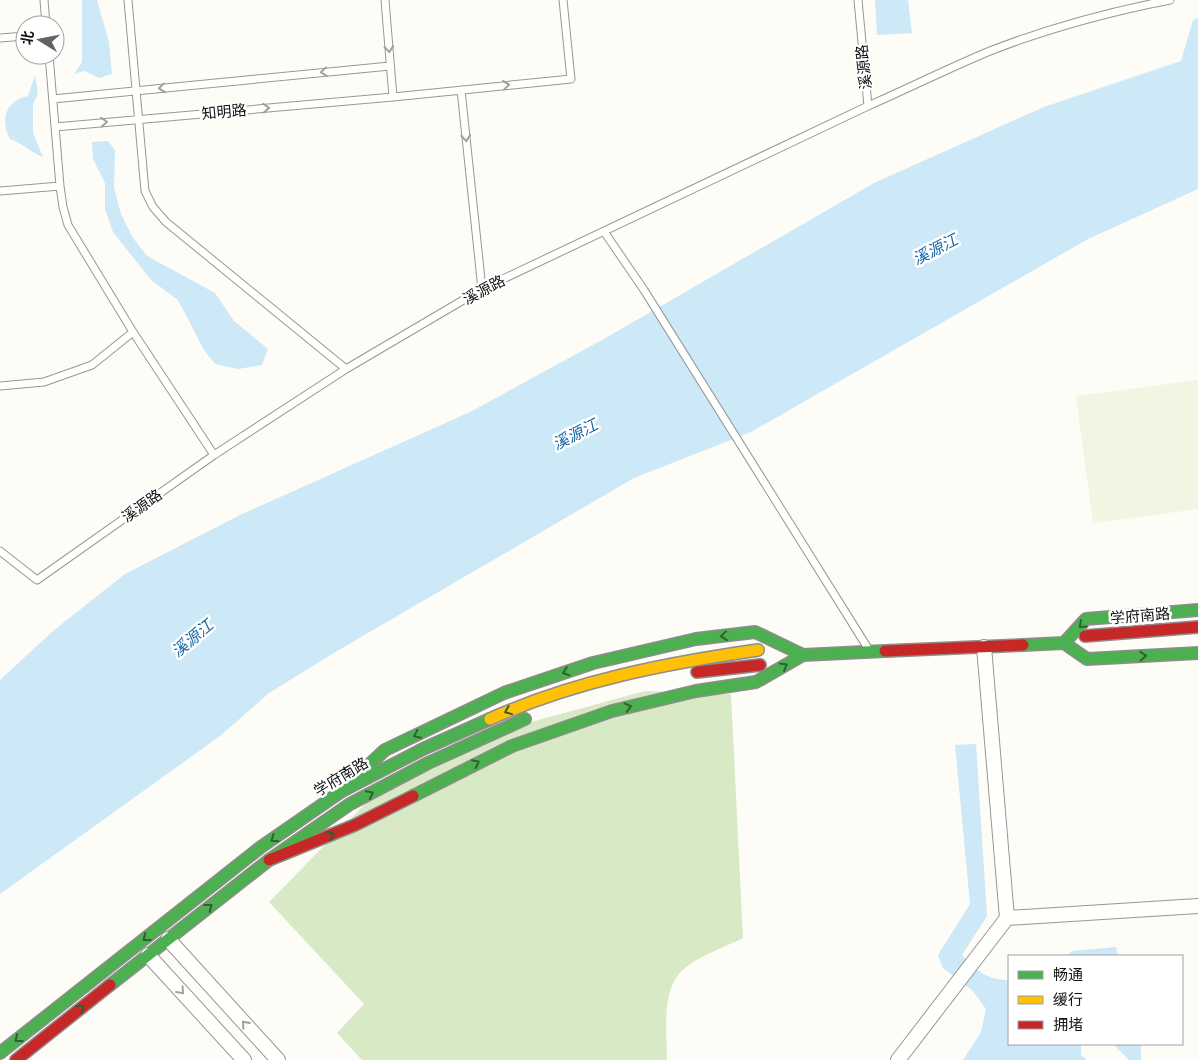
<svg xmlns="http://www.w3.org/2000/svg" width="1198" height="1060" font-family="Bitter,'Noto Sans SC',serif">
<rect width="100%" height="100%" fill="#fdfcf7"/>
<!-- forest -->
<path fill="#d8eac5" d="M645,691l86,3 12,244c-18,9 -44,18 -58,30 -25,20 -18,64 -18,92h-305l-25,-27 27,-29 -95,-102 99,-101 141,-73z"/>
<!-- pitch -->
<path fill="#f0f6e1" d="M1198,380v129l-105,14 -17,-127z"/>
<!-- water -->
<path fill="#cde8f7" d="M82,0h15l12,42 3,32 -13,4 -15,-7 -10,3 8,-12z
M875,0h33l4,33 -35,2z
M1198,18v171l-110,50 -337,193 -117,46 -297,173 -68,42 -49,43 -220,158v-214l53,-49 72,-57 117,-60 228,-102 132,-72 272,-157 170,-76 137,-46 12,-41z
M35,75l3,19 -5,10v29l10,24c-13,-5 -20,-14 -33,-18 -10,-19 -5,-38 18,-43z
M108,141l7,9 -1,38 7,26 12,24 14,18 68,37 19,28 34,28 -6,16 -24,4 -23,-5 -11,-14 -26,-50 -27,-20 -38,-48 -8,-23v-26l-12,-24 -1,-17z
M976,744l11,172 -25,39c15,16 25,25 47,25v64h72v11l6,5h-124l18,-28 5,-23 -14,-19 -29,-22 -5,-13 32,-51 -15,-159z
M1116,947l2,9h-52l6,-5z
M1113,1044h28v16h-12z"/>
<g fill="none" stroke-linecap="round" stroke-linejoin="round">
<!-- lane casing -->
<g stroke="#979795" stroke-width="9">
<path id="lane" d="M44,0l2,25
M128,0l17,191 8,16 13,15 180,147
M385,0l8,97 178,-18 -8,-79
M0,38l25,-2
M49,55l11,131 3,21 5,18 65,107 81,123
M461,90l21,199
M53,99l337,-33
M868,106c41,-18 81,-38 122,-55 59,-23 118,-39 180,-51
M55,127l338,-30
M0,191l60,-5
M605,233l39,57 225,360
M0,386l44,-4 48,-17 41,-33
M0,551l37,29 177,-125 132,-86 136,-80 386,-183 -10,-106"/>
</g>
<!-- street casing -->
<g stroke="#979795" stroke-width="16">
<path id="street" d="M1007,918l191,-12
M168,939l110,121
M148,955l96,105
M898,1060l109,-142 -23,-271"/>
</g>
<!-- fast casing -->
<g stroke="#8e8d8b" stroke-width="14">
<path id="fast" d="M1064,643l22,-24 112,-9
M1023,645l41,-2 23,16 111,-6
M358,775l27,-25 119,-57 89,-30 103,-24 59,-7 48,23
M413,796l99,-50 100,-35 84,-20 60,-9 47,-27 82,-4
M110,985l159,-125 81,-56 78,-41 97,-44
M0,1053l261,-206 81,-56 81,-42 67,-30"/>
</g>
<!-- slow casing -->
<g stroke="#8e8d8b" stroke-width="14">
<path id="slow" d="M490,719c84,-38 177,-56 268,-69"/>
</g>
<!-- jam casing -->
<g stroke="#8e8d8b" stroke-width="14">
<path id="jam" d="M1085,636l113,-9
M885,651l138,-6
M697,672l63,-7
M269,860l86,-35 58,-29
M16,1060l94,-75"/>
</g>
<!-- lane -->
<use href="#lane" stroke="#fffffe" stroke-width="7"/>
<!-- street -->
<use href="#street" stroke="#fffffe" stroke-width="14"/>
<!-- fast -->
<use href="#fast" stroke="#4caf50" stroke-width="11"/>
<!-- slow -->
<use href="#slow" stroke="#ffc107" stroke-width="11"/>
<!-- jam -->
<use href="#jam" stroke="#c62828" stroke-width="11"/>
</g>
<!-- one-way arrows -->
<defs><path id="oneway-chevron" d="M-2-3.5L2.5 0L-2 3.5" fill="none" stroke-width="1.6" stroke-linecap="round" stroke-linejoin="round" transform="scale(1.25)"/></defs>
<g stroke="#a0a09f">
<use href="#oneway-chevron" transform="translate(389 49) rotate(85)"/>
<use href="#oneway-chevron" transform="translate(324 72) rotate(174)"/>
<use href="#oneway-chevron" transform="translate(506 85) rotate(-6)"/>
<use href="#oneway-chevron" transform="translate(162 88) rotate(174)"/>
<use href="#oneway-chevron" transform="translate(266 108) rotate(-5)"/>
<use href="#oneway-chevron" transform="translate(104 122) rotate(-5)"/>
<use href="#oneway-chevron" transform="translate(466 138) rotate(84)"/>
<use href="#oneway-chevron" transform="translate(181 991) rotate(48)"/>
<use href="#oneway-chevron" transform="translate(245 1024) rotate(-132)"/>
</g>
<g stroke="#2e6030">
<use href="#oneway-chevron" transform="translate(1082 625) rotate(138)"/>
<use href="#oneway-chevron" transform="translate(724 636) rotate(173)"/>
<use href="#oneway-chevron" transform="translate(1143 656) rotate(-3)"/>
<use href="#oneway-chevron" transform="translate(784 666) rotate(-30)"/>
<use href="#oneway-chevron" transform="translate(566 672) rotate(161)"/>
<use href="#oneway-chevron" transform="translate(628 707) rotate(-14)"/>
<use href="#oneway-chevron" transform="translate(508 711) rotate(158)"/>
<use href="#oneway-chevron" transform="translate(417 735) rotate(154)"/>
<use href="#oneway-chevron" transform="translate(476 763) rotate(-26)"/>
<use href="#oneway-chevron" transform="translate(370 794) rotate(-28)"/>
<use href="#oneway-chevron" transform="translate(331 835) rotate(-23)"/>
<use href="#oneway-chevron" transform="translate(274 839) rotate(145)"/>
<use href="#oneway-chevron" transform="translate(209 907) rotate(-38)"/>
<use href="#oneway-chevron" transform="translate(146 938) rotate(142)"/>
<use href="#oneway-chevron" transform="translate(81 1008) rotate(-38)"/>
<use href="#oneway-chevron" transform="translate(18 1039) rotate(142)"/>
</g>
<g text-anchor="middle" stroke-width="5" stroke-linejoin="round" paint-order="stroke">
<!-- street labels -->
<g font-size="15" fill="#111" stroke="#fff">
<text transform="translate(864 67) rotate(-96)" y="5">溪源路</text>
<text transform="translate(224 112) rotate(-5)" y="5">知明路</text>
<text transform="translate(484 290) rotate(-28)" y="5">溪源路</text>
<text transform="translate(142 506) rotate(-35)" y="5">溪源路</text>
<text transform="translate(1140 616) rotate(-5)" y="5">学府南路</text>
<text transform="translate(341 777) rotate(-31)" y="5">学府南路</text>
</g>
<!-- water labels -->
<g font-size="16" font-style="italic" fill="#1768a6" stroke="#fff">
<text transform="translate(935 249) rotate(-27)" y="6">溪源江</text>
<text transform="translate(575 434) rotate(-27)" y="6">溪源江</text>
<text transform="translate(192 638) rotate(-40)" y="6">溪源江</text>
</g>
</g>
<!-- legend -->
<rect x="1008" y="955" width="175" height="90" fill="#ffffff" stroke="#a0a0a0"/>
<rect x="1018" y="971" width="25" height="8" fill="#4caf50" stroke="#a0a0a0"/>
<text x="1053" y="980" font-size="15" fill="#111111">畅通</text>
<rect x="1018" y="996" width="25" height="8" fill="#ffc107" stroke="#a0a0a0"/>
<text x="1053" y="1005" font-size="15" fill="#111111">缓行</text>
<rect x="1018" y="1021" width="25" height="8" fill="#c62828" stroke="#a0a0a0"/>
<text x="1053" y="1030" font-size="15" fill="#111111">拥堵</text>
<!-- north arrow -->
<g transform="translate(40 40) rotate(280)"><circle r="24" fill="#ffffff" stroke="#a0a0a0"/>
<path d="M0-4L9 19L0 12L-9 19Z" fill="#646362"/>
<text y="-8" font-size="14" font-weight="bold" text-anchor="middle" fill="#111111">北</text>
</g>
</svg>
